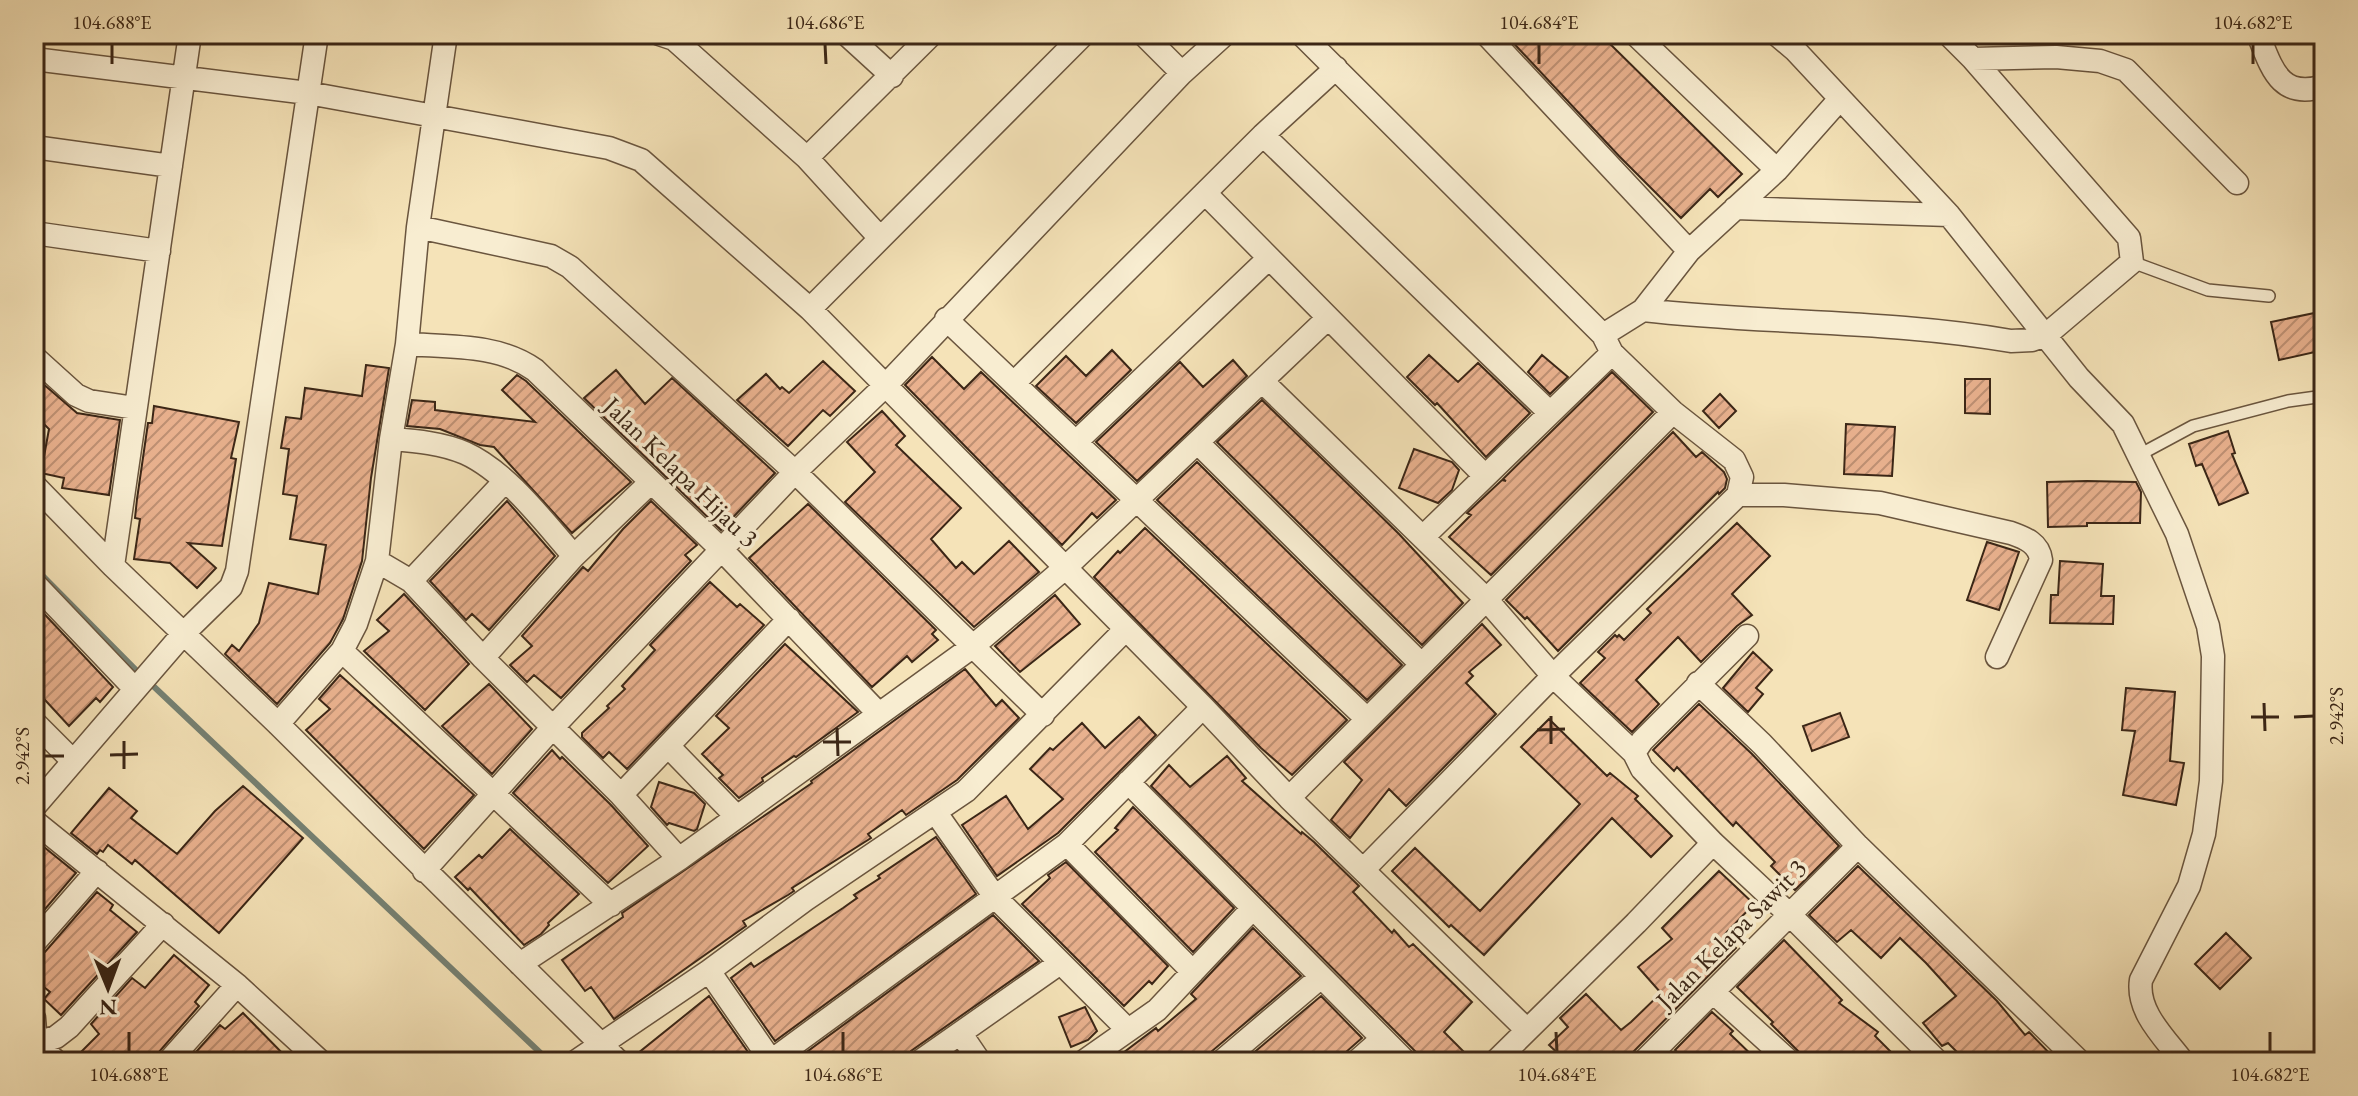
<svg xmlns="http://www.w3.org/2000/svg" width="2358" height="1096" font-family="'EB Garamond',serif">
<defs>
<pattern id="building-hatch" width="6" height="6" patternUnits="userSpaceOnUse" patternTransform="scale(2)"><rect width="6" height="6" fill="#e9b18e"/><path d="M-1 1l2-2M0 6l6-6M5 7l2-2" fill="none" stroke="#be9073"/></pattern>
</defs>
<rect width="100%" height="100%" fill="#f5e3b8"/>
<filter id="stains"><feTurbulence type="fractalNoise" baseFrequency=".0025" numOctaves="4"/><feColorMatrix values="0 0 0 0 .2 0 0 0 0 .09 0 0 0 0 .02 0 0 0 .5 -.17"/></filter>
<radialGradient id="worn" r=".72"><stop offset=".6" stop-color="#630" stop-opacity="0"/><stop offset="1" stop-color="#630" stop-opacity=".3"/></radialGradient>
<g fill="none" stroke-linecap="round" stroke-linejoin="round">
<!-- stream -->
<path stroke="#758173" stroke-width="6" d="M34,567l107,108
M149,682l401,380"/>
</g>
<!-- building -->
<path fill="url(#building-hatch)" stroke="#3b2616" stroke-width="2" d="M1505,34h95l142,140 -24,23 -8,-8 -29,29 -62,-62z
M2324,311v39l-45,10 -8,-38z
M1112,350l19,20 -55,53 -40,-37 30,-30 20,20z
M1429,355l29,27 20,-19 52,50 -44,44 -49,-54 -2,2 -28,-28z
M1542,355l26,22 -18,17 -22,-22z
M932,357l32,32 17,-17 135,128 -19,18 -5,-5 -30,32 -157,-160z
M1233,360l14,16 -110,105 -41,-39 84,-80 23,25z
M823,361l32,30 -25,25 -7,-6 -35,36 -51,-46 29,-26 14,15 2,-2 7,6z
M366,365l23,3 -18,110 -9,83 -19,58 -13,24 -53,61 -52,-50 7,-9 7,6 20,-28 10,-40 49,11 8,-49 -36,-6 7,-43 -14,-2 6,-45 -8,-1 5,-31 15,2 4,-31 57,8z
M616,370l29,34 27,-26 103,95 -54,57 -137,-132z
M1612,372l41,40 -162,163 -42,-38 22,-22 -4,-2 35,-33 4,1 -3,-2z
M517,375l9,6 105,101 -59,51 -78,-86 -14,-2 -40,-16 -33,-3 5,-26 23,2v8l100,12 -33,-32z
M34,376l43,37 43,7 -11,75 -47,-7 2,-10 -23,-5 8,-44 -15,-15z
M1965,379h25v35l-25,-1z
M1720,394l16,17 -17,17 -16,-17z
M1262,400l137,134 64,69 -41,42 -205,-203z
M154,406l85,16 -8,36 5,1 -14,87 -34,-3 28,25 -19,20 -27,-25 -36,-4 6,-40 -5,-1 2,-19 11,-76h4z
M882,411l23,25 -9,9 65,63 -30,31 25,29 6,-6 12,12 35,-33 30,31 -65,55 -129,-125 30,-30 -28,-30z
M1846,424l49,3 -3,49 -48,-2z
M2228,431l7,22 -3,1 16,39 -29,12 -17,-41 -6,2 -7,-22z
M1673,432l23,25 6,-5 22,20 3,7 -2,9 -6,6 -1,-2 -160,159 -31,-34 -2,2 -19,-19z
M1414,449l38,13 7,8 -7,20 -14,13 -39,-15z
M1197,462l205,203 -35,35 -210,-200z
M2087,481l49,1 5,10 -1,31h-53v3l-39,1 -1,-45z
M507,501l48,55 -66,74 -17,-16 -6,6 -36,-39z
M651,501l46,44 -12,10 6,6 -130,137 -27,-23 -7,7 -17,-17 22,-19 -10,-10 61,-69 5,4 35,-42z
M808,504l128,126 -4,4 6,6 -26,22 -5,-6 -35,31 -123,-129z
M1737,523l33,33 -38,38 20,21 -15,11 -36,36 -23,-25 -42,43 23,24 -27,28 -52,-49 25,-25 -7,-6 17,-17 2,2 2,-2 5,5 27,-27 -4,-4z
M1145,528l202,192 -55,55 -31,-27 -167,-171 24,-26 2,2z
M1987,542l32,10 -20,58 -32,-10z
M2060,561l43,3 -2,32h13l-1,28 -63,-1 1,-28h7z
M710,582l27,25 3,-3 24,21 -137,144 -18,-17 -6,6 -21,-21v-4l27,-25 -2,-2 18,-17 -3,-3 33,-36 -5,-5z
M404,594l65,70 -44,46 -61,-59 25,-20 -12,-11z
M1055,595l25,29 -60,48 -25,-26z
M34,603l79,84 -13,15 -4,-4 -27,28 -35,-38z
M1482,624l19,21 -32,27 4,4 -7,7 30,31 -90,92 -17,-17 -39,49 -19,-18 31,-40 -18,-18z
M785,644l73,68 -62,45 -2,-1 -32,22 1,3 -24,17 -20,-20 4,-3 -21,-21 27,-26 -13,-12z
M1753,652l19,18 -16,18 7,6 -15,18 -25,-24z
M965,669l31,37 6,-6 17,18 -62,62 -51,35 -4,-5 -34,24 3,4 -79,50 2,3 -6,4 -45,26 3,5 -132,93 -23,-32 -6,4 -23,-31 61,-43 -1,-4 190,-130 -1,-2z
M340,675l134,120 -50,54 -118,-119 24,-21 -11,-10z
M489,684l43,45 -40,45 -50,-48z
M2126,688l49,4 -5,69 14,2 -8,42 -53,-10 12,-64 -13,-1z
M1699,704l53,50 87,92 -44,44 -24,-24 4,-4 -39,-40 -3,4 -56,-59 -3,4 -21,-21z
M1840,713l9,24 -37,14 -9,-25z
M1139,717l17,18 -98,98 -61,43 -35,-51 44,-29 22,33 35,-30 -33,-30 20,-21 3,2 29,-27 23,25z
M1549,719l58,57 3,-3 28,23 -3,3 37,37 -21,21 -39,-39 -128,137 -33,-30 -2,2 -57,-56 23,-23 65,63 100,-107 -59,-57z
M552,750l8,9 2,-2 49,48 37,41 -40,37 -95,-90z
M1227,756l19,22 -4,3 59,53 1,-2 12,10 45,44 -6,6 39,41 2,-3 15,17 4,-3 59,58 -28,30 30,30h-54l-4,-10 -265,-266 18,-21 21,22z
M659,782l35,11 11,11 -8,25 -3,2 -25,-8 -2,2 -16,-18z
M243,786l60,52 -84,95 -84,-73 -3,4 -24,-19 -5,7 -3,-2 -3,4 -26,-21 38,-45 28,23 -6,7 46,36 38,-43z
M1133,807l101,101 -41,44 -98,-100 23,-22 -3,-2z
M510,829l69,65 -31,29 1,2 -8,9 -17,11 -54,-57 -2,2 -13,-13 24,-22 3,3z
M936,837l40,57 -201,147 -44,-63 20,-15 3,4 89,-59 14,-10 -3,-3 26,-17 -2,-2z
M44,847l32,26 -42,49v-62z
M1066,862l102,104 -16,18 -3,-3 -25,25 -102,-102 28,-26 -2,-3z
M1858,866l139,135 28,34 4,-3 29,30h-91l-19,-19 -6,3 -19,-23 33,-27 -30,-33 -26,-25 -19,20 -30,-28 -14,12 -28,-27z
M1719,871l35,33 -30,31 12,13 -103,104 -4,10h-62l-18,-17 19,-18 -8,-9 26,-24 35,36 10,-8 30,-29 -23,-26 34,-28 -10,-11z
M97,892l16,13 -3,5 27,22 -76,83 -17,-16 6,-7 -16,-13v-22l11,-5z
M993,915l46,46 -128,90 -6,11h-112z
M1253,928l48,48 -89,75 -5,11h-96l45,-34 2,3 38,-32 -5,-5z
M2226,933l25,25 -31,31 -25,-25z
M1784,940l58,60 -3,3 39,29 -3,4 26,26h-92l-38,-38 2,-2 -36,-35z
M174,955l35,30 -14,17 4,4 -41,47 -4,9h-83l28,-28 -8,-10 41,-46 13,10z
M709,996l46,66h-122l-1,-4z
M1321,996l41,42 -16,14 -4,10h-84l-7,-7z
M1085,1007l12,24 -9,9 -17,7 -12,-30z
M1712,1012l21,19 -3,3 29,28h-72l-12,-12z
M243,1013l48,49h-104l33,-37 5,4z"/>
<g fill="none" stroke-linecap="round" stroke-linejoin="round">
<!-- service casing -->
<g stroke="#6a553e" stroke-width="14">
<path id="service" d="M2132,262l76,28 61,6
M2139,455l54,-29 95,-25 36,-5"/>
</g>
<!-- minor casing -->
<g stroke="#6a553e" stroke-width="25">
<path id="minor" d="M659,34l15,5 133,119 73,80
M846,34l46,42
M1143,34l39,39
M1301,34l302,301 9,18 61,59 61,48 8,17 -4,18 -185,181 -190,194
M1486,34l203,217
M1635,34l142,136
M1776,34l19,16 154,165 130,163 44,46 54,110 31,92 5,30 -2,125 -7,53 -15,52 -48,94c-5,32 25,59 42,82
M2258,34c14,35 22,66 66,52
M34,59l274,34 301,55 32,12 169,149 393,398 86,91 238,232
M1973,59l83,-2 44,4 26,9 111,113
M1263,135l286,277
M34,147l137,19
M807,158l125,-124
M1205,193l280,283
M1735,208l214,7
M418,227l133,29 19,11 225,205 248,243
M34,233l125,18
M810,309l274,-275
M1643,310c122,14 247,10 368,31l21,-1 14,-5 86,-73 -3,-24 -156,-179 -25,-25
M946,319l421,400
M1603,335l40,-25 46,-59 88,-81 62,-70
M407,344c43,3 92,0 128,26l187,180 156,163
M34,357l42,38 13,6 46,7
M1262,381l224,218 67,77 81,77 8,16 71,74 77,72 148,147
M1014,383l249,-248 73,-67
M391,439c25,2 51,4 74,14 42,19 79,69 109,103
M1076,442l193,-184
M1198,443l223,221
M34,485l79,81 165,158 341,338
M1738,495h46l96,8 131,30c14,5 28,10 30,27l-44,97
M1423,537l189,-184
M377,561l34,20 72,77 138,137 58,64
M113,566l77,-532
M411,581l94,-100
M34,583l101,106
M342,651l269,254
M483,658l91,-102 77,-74
M1698,683l64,61 96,102 222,216
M34,722l39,39
M278,724l64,-73 14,-27 21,-63 14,-122 16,-95 11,-117 28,-193
M668,746l69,71
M1634,753l8,-12 105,-105
M1128,782l278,280
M621,795l168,-176
M1289,798l384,-386
M34,807l149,-173 48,-47 6,-16 80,-537
M936,813l59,84 133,133
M34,821l203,164 84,77
M1067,844l126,128
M424,871l130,-145 241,-254 91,-87 296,-312 43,-39
M34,943l63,-72
M520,964l159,-105 293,-212 93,-79 263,-250
M709,971l63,91
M1713,992l77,70
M34,1018l2,26 21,18
M961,1034l19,28
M34,1044l22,-7 13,-10 94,-103
M771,1061l296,-217 136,-137
M168,1062l69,-77
M575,1062l134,-91 96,-71 161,-109 159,-161
M919,1062l141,-99
M1083,1062l74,-52 96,-102
M1221,1062l100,-85
M1356,1062l26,-23
M1495,1062l141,-139 77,-80
M1643,1062l215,-216"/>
</g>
<!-- service -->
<use href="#service" stroke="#f8edd1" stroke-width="11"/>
<!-- minor -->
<use href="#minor" stroke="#f8edd1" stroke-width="22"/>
</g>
<!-- ticks -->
<path fill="none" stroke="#3b2616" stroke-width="3" d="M112,44v20M825,44l1,20M1539,44v20M2253,44v20M2264,703l1,28M1551,716v28M2251,717h28M2294,717l20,-1M837,728l1,28M1537,730l28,-1M124,741v28M823,742h28M110,755l28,-1M44,756h20M129,1032v20M843,1032v20M1556,1032l1,20M2270,1032v20"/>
<g text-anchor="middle" stroke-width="7" stroke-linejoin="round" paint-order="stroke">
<!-- street labels -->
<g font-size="26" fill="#3b2616" stroke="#f8edd1">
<text transform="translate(681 472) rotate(44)" y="9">Jalan Kelapa Hijau 3</text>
<text transform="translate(1731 934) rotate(-45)" y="9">Jalan Kelapa Sawit 3</text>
</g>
</g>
<!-- margin -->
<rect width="2358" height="1096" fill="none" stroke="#f5e3b8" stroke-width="88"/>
<!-- north arrow -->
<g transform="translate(108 988) rotate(179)" stroke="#f8edd1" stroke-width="6" paint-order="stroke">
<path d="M0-6L14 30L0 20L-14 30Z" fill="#3b2616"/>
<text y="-12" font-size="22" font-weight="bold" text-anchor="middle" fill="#3b2616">N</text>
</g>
<rect x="44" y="44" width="2270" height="1008" fill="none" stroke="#3b2616" stroke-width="3"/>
<g font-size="20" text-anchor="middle" fill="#3b2616">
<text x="112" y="29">104.688°E</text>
<text x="825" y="29">104.686°E</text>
<text x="1539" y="29">104.684°E</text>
<text x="2253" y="29">104.682°E</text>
<text transform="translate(2336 716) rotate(-90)" y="7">2.942°S</text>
<text transform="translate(22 756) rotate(-90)" y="7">2.942°S</text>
<text x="129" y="1081">104.688°E</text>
<text x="843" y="1081">104.686°E</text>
<text x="1557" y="1081">104.684°E</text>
<text x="2270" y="1081">104.682°E</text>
</g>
<rect width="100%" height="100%" filter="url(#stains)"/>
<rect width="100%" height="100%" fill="url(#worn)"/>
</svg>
